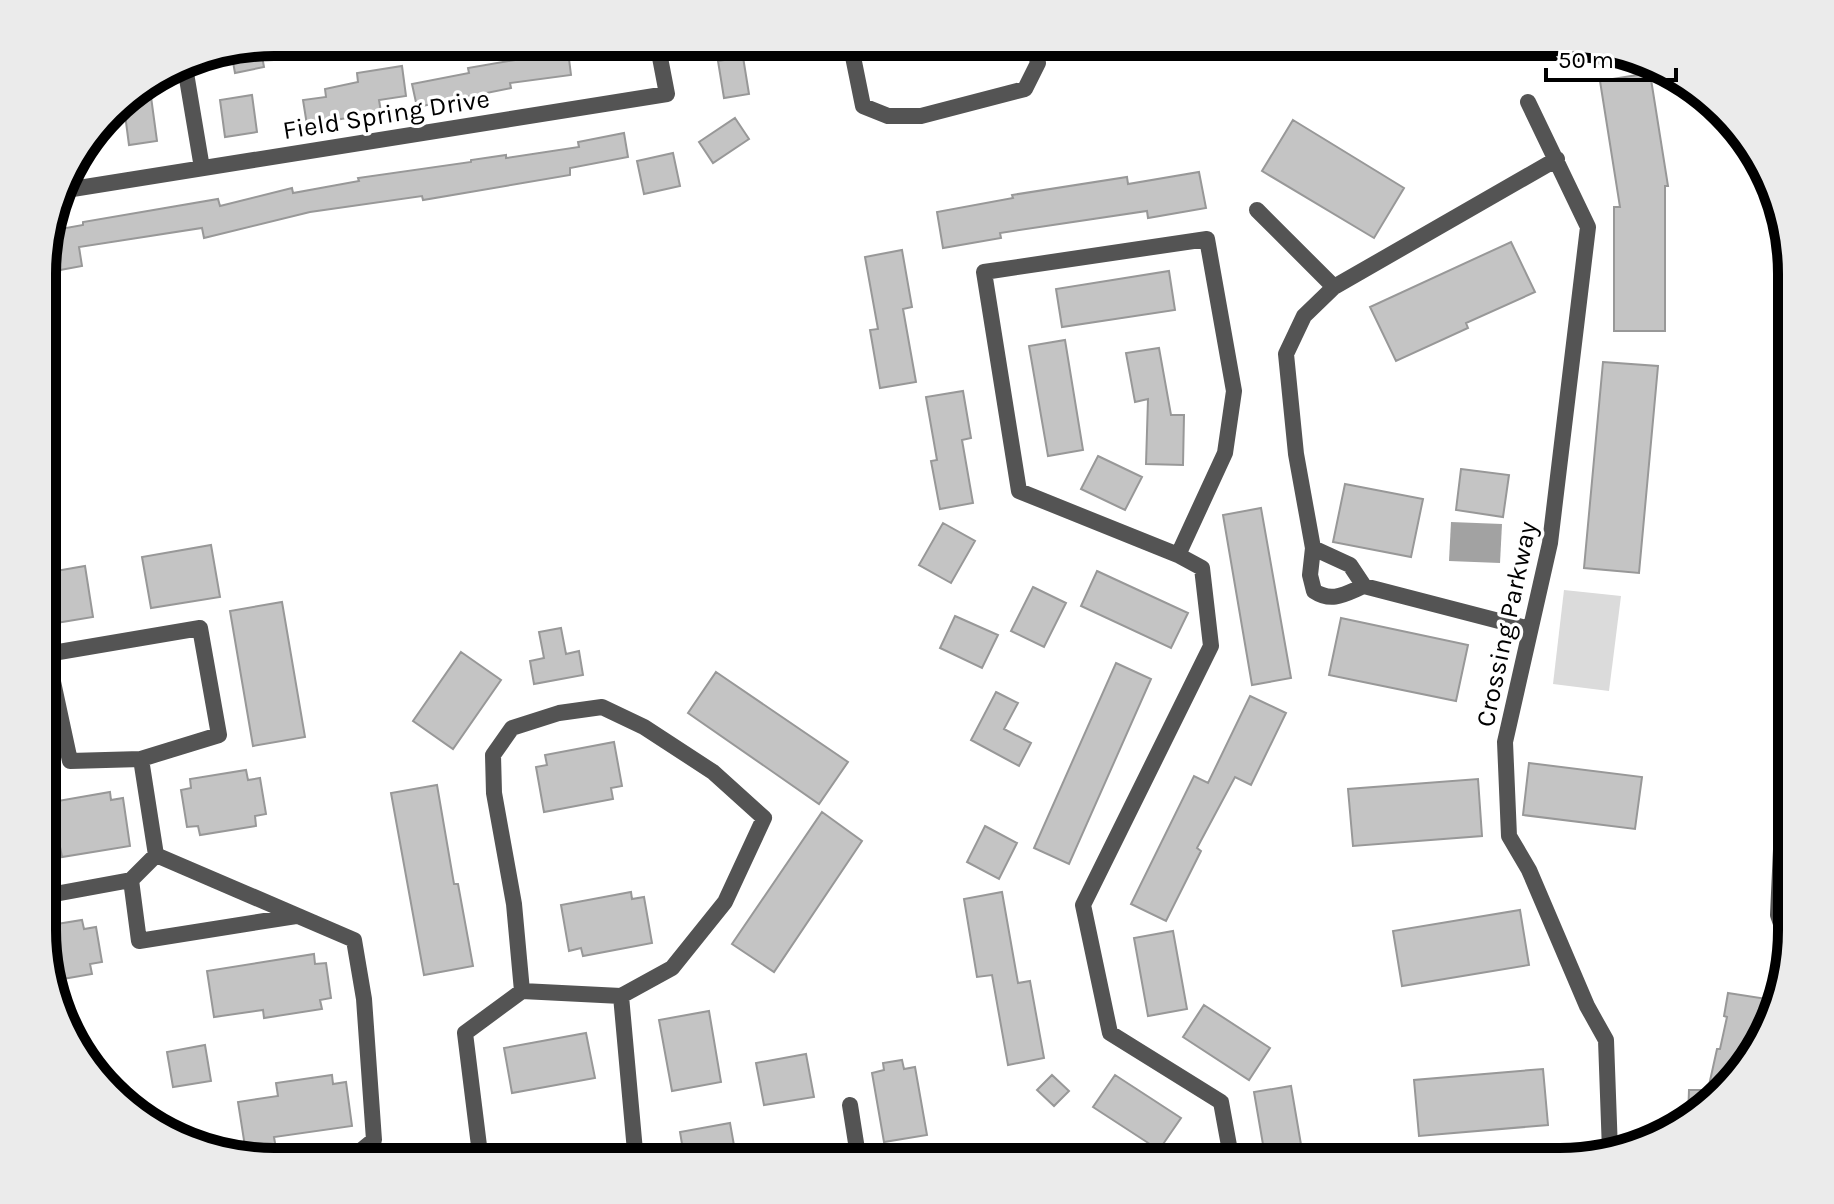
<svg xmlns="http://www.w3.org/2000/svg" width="1834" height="1204" font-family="Karla,sans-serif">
<rect width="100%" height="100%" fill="#fff"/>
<!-- green -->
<path fill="#dbdbdb" d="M1564,590l57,6 -12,95 -56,-7z"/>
<!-- water -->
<path fill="#a2a2a2" d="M1451,522l51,2 -2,39 -51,-2z"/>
<!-- building -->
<path fill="#c4c4c4" stroke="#989898" stroke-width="2" d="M574,42h46l1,7 -44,8z
M260,45l4,22 -29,6 -4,-22z
M568,51l3,24 -61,8 1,5 -94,19 -5,-23 57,-11 -1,-5z
M743,57l6,37 -25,4 -6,-37z
M402,66l4,30 -27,4 2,12 -74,13 -4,-25 23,-3 -1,-8 33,-7 -1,-9z
M1650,73l18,113h-3v145h-51v-124h6l-20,-126z
M149,82l8,59 -28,4 -6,-46z
M252,95l5,37 -32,5 -5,-37z
M735,118l14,21 -36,24 -14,-21z
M1293,120l111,68 -30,50 -112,-67z
M624,133l4,24 -58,11v7l-147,25 -1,-4 -112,16 -106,26 -2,-10 -123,19 3,19 -38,7v-28l14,-3 -3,-12 28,-5v-3l135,-23 2,7 72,-18 1,5 66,-12 -1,-3 113,-16v-2l35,-5v3l73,-11 -1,-5z
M673,153l7,33 -36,8 -7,-33z
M1199,172l7,36 -58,10 -1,-7 -147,22 1,5 -58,10 -6,-36 76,-14 -1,-3 115,-18 1,7z
M1511,242l24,50 -69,31 2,5 -72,33 -26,-54z
M902,250l10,57 -9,2 13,73 -36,6 -10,-58 8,-1 -13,-72z
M1169,271l6,39 -113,17 -6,-38z
M1065,340l18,110 -35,6 -19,-110z
M1159,348l12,67h13l-1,50 -37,-1 2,-65 -13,3 -9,-49z
M1603,362l55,4 -19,207 -55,-5z
M963,391l8,47 -9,2 11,63 -33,6 -9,-48 6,-1 -11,-63z
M1098,456l44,21 -17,33 -44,-21z
M1461,469l48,6 -6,42 -47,-7z
M1345,484l78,15 -12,58 -78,-15z
M1261,508l30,170 -39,7 -29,-170z
M943,523l32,18 -24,42 -32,-18z
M211,545l9,52 -69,11 -9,-51z
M85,566l8,51 -49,8v-52z
M1097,571l91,42 -17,35 -90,-42z
M1033,587l33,16 -22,44 -33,-16z
M282,602l23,135 -52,9 -23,-135z
M955,616l43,19 -16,33 -42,-20z
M1341,618l127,27 -12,56 -127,-26z
M561,628l5,26 13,-3 4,24 -49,9 -4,-23 14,-3 -5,-26z
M461,652l40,28 -48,69 -40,-28z
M1116,663l35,16 -82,185 -35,-16z
M716,672l132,90 -29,42 -131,-91z
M996,692l22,11 -14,26 27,14 -12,23 -48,-26z
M1250,696l36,17 -35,72 -16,-8 -38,71 4,3 -35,70 -35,-17 63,-128 14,7z
M614,742l8,44 -11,2 2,11 -69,13 -8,-45 11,-2 -2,-10z
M1529,763l113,14 -7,52 -112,-14z
M246,770l2,10 12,-2 6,36 -11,2 1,10 -56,9 -2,-9 -11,1 -6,-37 10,-2 -1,-9z
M1478,779l4,57 -129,10 -5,-57z
M437,785l17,99h4l15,82 -49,9 -33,-182z
M110,792l1,8 12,-2 7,48 -68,11 -2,-10 -11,2 -5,-36 9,-2 -1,-9z
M822,812l40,29 -88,131 -42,-28z
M985,826l32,17 -18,36 -32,-17z
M631,892l1,7 12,-2 8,46 -69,13 -2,-8 -12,3 -8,-46z
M1002,892l16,91 12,-2 14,77 -36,7 -16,-90 -15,2 -13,-78z
M1520,910l9,55 -127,21 -9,-55z
M82,920l2,9 12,-2 6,35 -12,2 2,10 -41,7 -7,-22v-33z
M1173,931l14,78 -39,7 -14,-78z
M314,954l1,10 11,-1 5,35 -11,2 2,9 -58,9 -1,-8 -49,7 -7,-46z
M1728,993l39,6 -14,58 -65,62 1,-29h19l9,-41h3l7,-32 -3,-1z
M1204,1005l66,43 -21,32 -66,-43z
M709,1011l12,71 -49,9 -13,-71z
M586,1033l9,45 -83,15 -8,-45z
M205,1045l6,36 -38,6 -6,-35z
M806,1054l8,43 -50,8 -8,-42z
M902,1060l2,9 11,-2 12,68 -43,7 -12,-69 12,-3 -1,-7z
M1543,1069l5,56 -129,11 -5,-56z
M332,1075l1,9 13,-2 6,44 -78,11 2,12 -30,4 -8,-51 40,-6 -2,-13z
M1052,1075l17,16 -15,15 -17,-16z
M1115,1075l66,43 -22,32 -66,-43z
M1291,1086l13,76h-38l-12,-70z
M730,1123l7,39h-52l-5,-30z"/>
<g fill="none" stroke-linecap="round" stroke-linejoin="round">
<!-- street -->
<path stroke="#545454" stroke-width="16" d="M850,42l13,64 25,10h33l104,-27 13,-26 -5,-21
M184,61l18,107
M1528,102l60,125 -38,316 -45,199 4,94 20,34 58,136 19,34 4,111
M60,191l607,-97 -10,-52
M1257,210l77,77 223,-128
M1334,287l-30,29 -18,38 10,100 17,94 -3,27 4,16c18,12 31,3 50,-5
M1313,548l37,17 14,21 166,43
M1178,555l-159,-64 -35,-219 223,-33 27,152 -9,62 -47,102 24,13 9,78 -128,259 27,128 111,69 11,60
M200,628l19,107 -78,24 -71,2 -23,-107z
M141,759l15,96 198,85 10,59 10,141 -27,22
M156,855l-25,25 8,61 157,-25
M44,896l87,-16
M1790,950l-12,-35 14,-307
M522,991l-8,-87 -20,-111 -1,-38 19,-27 47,-15 43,-6 42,20 69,45 51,46 -39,84 -53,66 -51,28
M850,1105l9,57
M481,1162l-16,-129 57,-42 99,5 15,166"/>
</g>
<g text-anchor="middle" stroke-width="7" stroke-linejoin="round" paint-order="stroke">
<!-- street labels -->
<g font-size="26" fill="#000" stroke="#fff">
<text transform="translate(386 114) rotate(-9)" y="9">Field Spring Drive</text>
<text transform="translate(1506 624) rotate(-78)" y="9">Crossing Parkway</text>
</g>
</g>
<!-- crop -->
<path d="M0 0H1834V1204H0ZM274 56H1560A218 218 0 0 1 1778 274V930A218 218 0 0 1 1560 1148H274A218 218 0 0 1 56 930V274A218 218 0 0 1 274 56Z" fill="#ebebeb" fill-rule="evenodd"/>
<path fill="none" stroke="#000" stroke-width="10" d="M274 56H1560A218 218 0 0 1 1778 274V930A218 218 0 0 1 1560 1148H274A218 218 0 0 1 56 930V274A218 218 0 0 1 274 56Z"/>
<!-- scale -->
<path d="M1546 68v12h130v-12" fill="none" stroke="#000000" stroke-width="4"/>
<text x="1558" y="68" font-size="24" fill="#000000" stroke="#ffffff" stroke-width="6" paint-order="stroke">50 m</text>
</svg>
